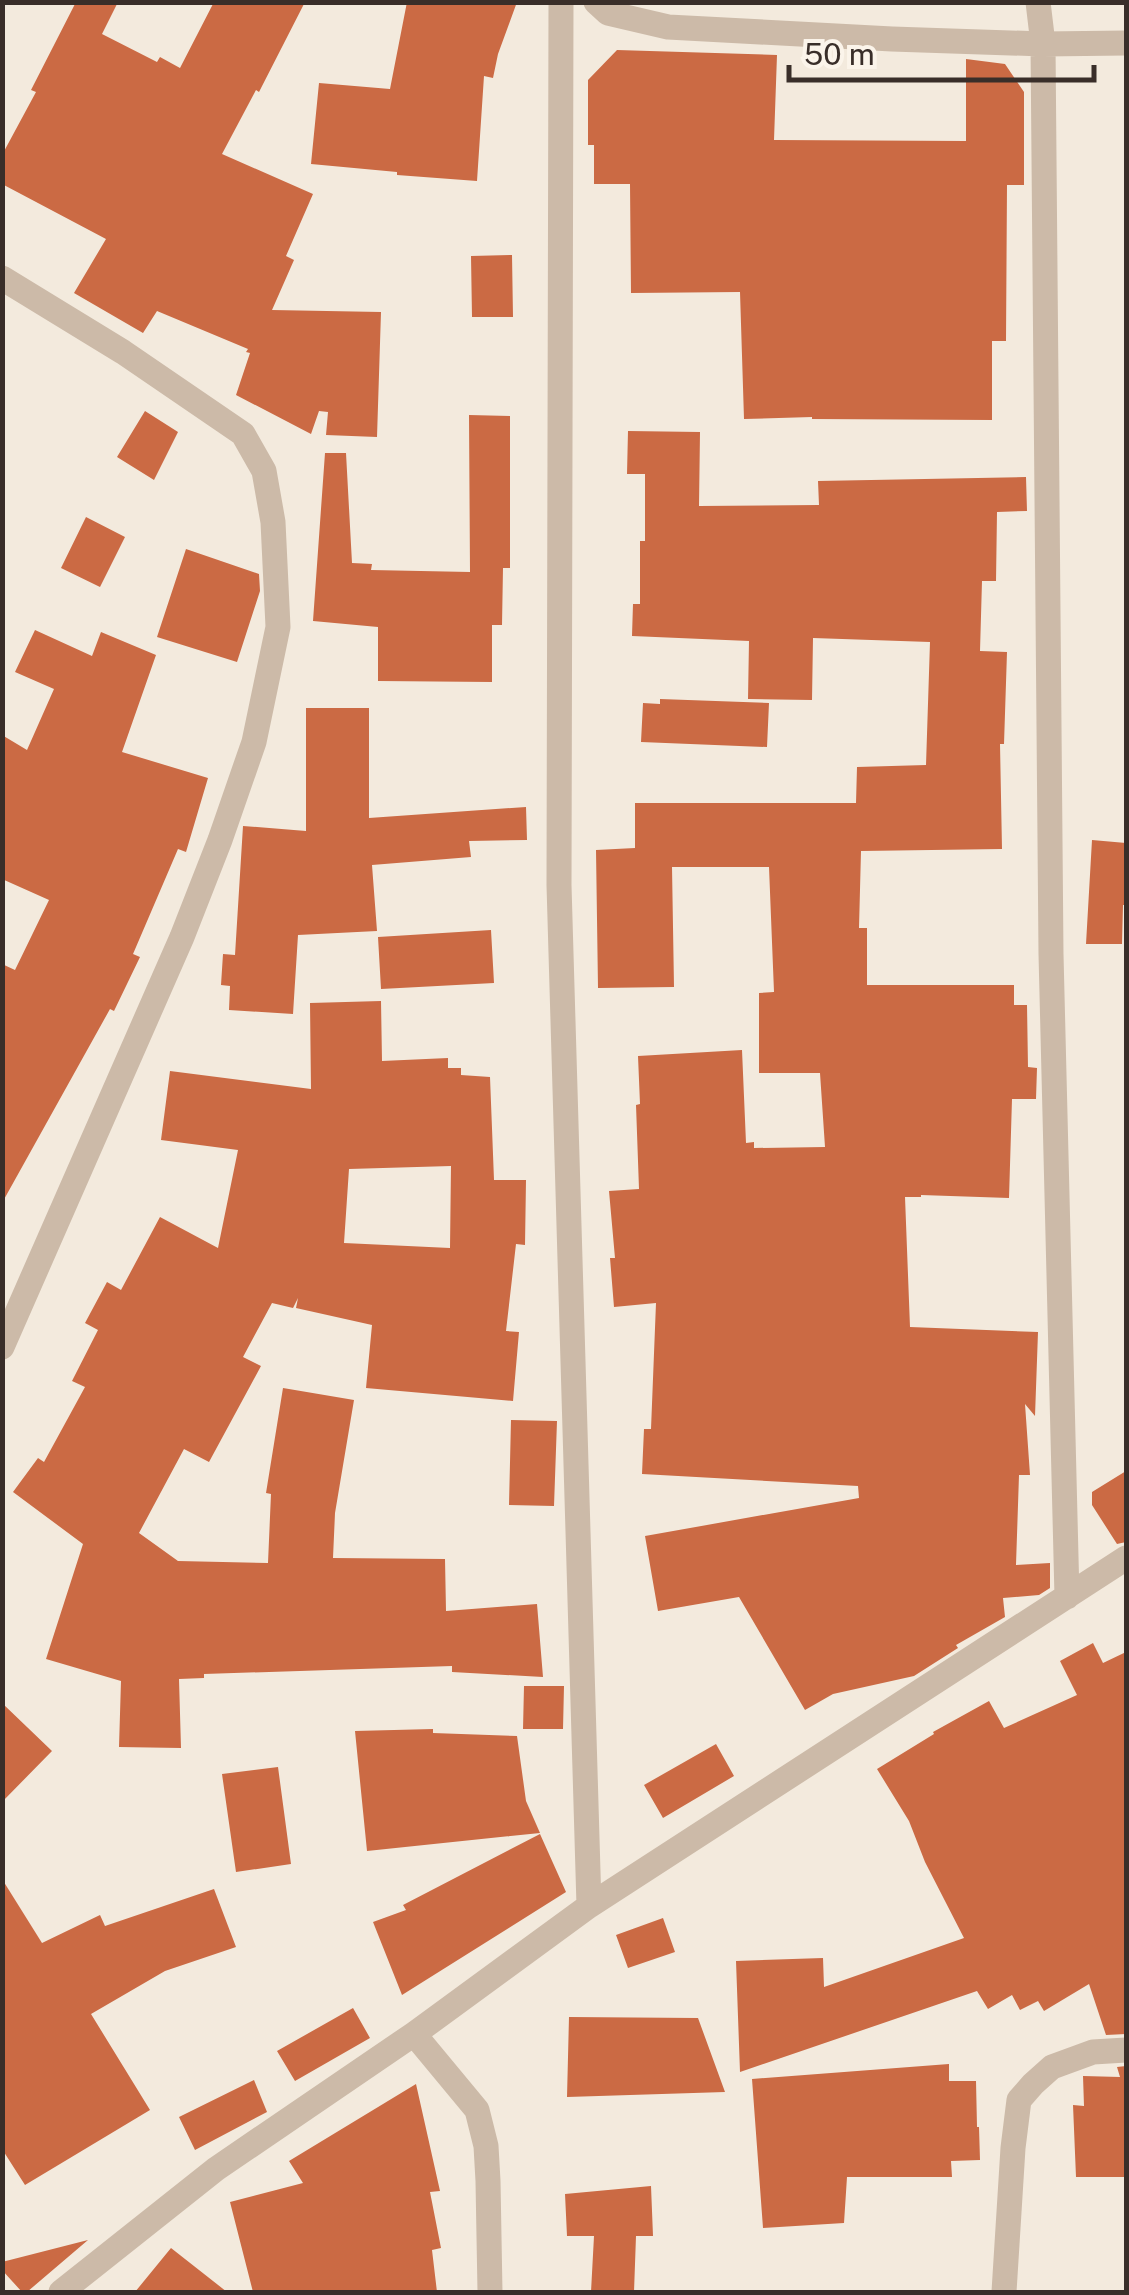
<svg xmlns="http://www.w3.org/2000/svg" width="1129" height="2295" font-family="'Public Sans',sans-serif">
<rect width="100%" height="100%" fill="#f3eadd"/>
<!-- building -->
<path fill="#cb6a44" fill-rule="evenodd" d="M76,2h42l-16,32 55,28 3,-5 20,11 34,-66h91l-46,90 -3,-2 -34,64 91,40 -27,62 8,4 -22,50 109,2 -4,125 -51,-2 2,-23 -9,-1 -8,23 -75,-39 14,-42 -4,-1 2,-3 -91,-38 -14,22 -69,-40 32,-54 -104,-55v-29l34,-63 -5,-2z
M407,2h110l-19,52 -5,24 -9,-2 -7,105 -80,-6v-3l-86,-8 8,-81 71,6z
M617,50l160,5 -3,85 192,1v-82l39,5 19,28v93h-17l-1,156h-14v79l-180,-1v-2l-68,2 -4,-127 -109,1 -1,-109h-36v-39h-6v-65z
M512,255l1,62h-41l-1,-61z
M145,411l33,21 -24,48 -37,-23z
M469,415l41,1v152h-7l-1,57h-10v57l-114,-1v-54l-65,-6 12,-168h21l6,110 20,1 -1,6 99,2z
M628,431l72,1 -1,74 120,-1 -1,-24 208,-4 1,34 -30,1 -1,69h-14l-2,70 27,1 -3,92h-4l2,105 -141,2 -2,77h8v57h147v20h13l1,62 9,1 -1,31h-24l-3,99 -88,-3v2h-16l5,130 128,5 -3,84 -10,-12 5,71h-11l-3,90 34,-2v25l-11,7 -36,3 2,19 -49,28 2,3 -44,28 -81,18 -28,16 -66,-113 -81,14 -13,-75 214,-38 -1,-12 -216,-12 2,-45h7l5,-126 -42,4 -4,-49h5l-6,-67 30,-2 -3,-84 4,-1 -2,-48 104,-6 4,93 8,-1v6l71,-1 -5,-74h-61v-80l15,-1 -5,-125h-97l2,120 -76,1 -2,-138 39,-2v-45h221l1,-36 69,-2 4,-123 -117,-4 -1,62 -64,-1 1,-58 -117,-5 1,-32h7v-63h5v-67h-18z
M86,517l39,20 -25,50 -39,-19z
M186,549l73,25 1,17 -23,71 -80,-25z
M35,630l57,26 9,-24 55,23 -34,97 86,26 -22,74 -8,-3 -45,105 7,3 -26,54 -4,-2 -108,194v-239l13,6 34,-70 -47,-21v-144l25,15 27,-61 -39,-17z
M660,699l109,4 -2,44 -126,-5 2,-39 17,1z
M306,708h63v110l157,-11 1,33 -58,1 2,16 -99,8 5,66 -79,4 -5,79 -64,-4 1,-24 -9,-1 2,-31 12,1 8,-129 63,5z
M1092,840l34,3v62h-3l-1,39h-36z
M491,930l3,53 -113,6 -3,-52z
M381,1001l1,60 66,-3v10h13v7l29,2 4,103h32l-1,65 -9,-1 -10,87 13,1 -6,69 -147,-13 6,-63 -76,-17 2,-10 -5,10 -21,-5 -29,54 18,9 -52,96 -25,-13 -45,84 39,28 90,2 3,-69 -5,-1 17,-105 71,12 -19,113 -2,45 112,1 1,52 91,-7 6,73 -91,-5v-6l-248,8v4l-25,1 2,69 -62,-1 2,-66 -75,-22 37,-115 -70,-52 25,-34 6,4 41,-75 -13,-6 26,-51 -13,-7 22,-41 14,8 39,-73 58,31 20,-98 -77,-10 9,-69 141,18 -1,-86zM451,1166l-1,82 -106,-5 5,-74z
M511,1420l46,1 -3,85 -45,-1z
M1126,1471v71l-9,2 -25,-39v-13z
M1093,1643l10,20 23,-11v382l-20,1 -17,-51 -45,27 -6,-10 -18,9 -8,-15 -24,14 -11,-18 -237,81 -4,-111 87,-3 1,29 140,-49 -39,-76 -16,-41 -32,-52 57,-35 -1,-2 56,-31 15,27 73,-33 -17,-34z
M524,1686h40l-1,43h-40z
M2,1703l50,48 -50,51z
M433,1729v4l84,3 9,65 14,32 -173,18 -12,-120z
M716,1744l18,32 -71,42 -19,-33z
M278,1767l13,97 -55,8 -14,-98z
M540,1834l26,58 -164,103 -29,-73 33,-12 -3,-5z
M2,1879l40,64 58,-28 5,11 109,-37 22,58 -71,24 -74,43 59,96 -125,75 -23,-36z
M663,1918l12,34 -47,16 -12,-33z
M353,2008l17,30 -75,43 -18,-30z
M569,2017l129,1 27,74 -158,5z
M949,2064v17h27l1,46h2l1,33 -29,1 1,16h-105l-3,46 -81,5 -11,-149z
M1126,2066v111h-50l-3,-72 11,1 -1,-30 37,1 -3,-10z
M254,2080l13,32 -72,38 -16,-33z
M416,2084l24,107 -10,1 11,56 -9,2 5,42h-184l-23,-90 73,-19 -14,-22z
M651,2186l2,50h-17l-2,56h-43l3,-56h-27l-2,-42z
M88,2240l-61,52h-5l-20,-22v-8z
M171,2248l56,44h-92z"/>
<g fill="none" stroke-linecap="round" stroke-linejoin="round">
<!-- minor -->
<path stroke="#ccbaa8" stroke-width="25" d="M561,2l-2,883 30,1021
M596,2l12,11 60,14 224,12 151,5 83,-1
M1038,2l5,42 8,910 16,643
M2,278l121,74 120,82 21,37 9,51 5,105 -24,115 -34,98 -38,97 -180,410
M414,2034l63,76 9,36 2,35 2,111
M61,2292l155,-123 198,-135 175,-128 537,-348
M1004,2292l9,-144 6,-48 14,-16 19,-17 41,-15 33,-2"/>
</g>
<!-- border -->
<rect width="1129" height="2295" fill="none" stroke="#392e29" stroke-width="10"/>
<!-- scale -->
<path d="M789 65v15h305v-15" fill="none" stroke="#392e29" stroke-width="5"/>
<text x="804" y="65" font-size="30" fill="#392e29" stroke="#fbf4ea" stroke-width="8" paint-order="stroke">50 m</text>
</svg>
